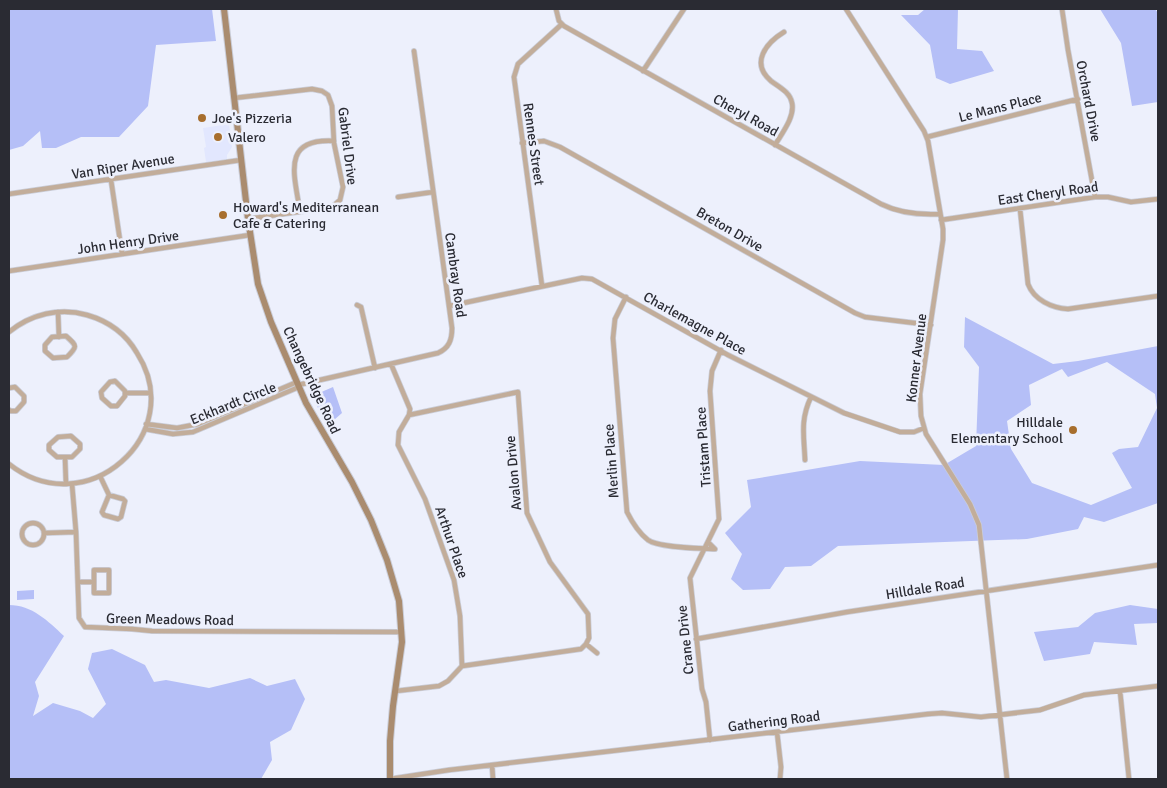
<svg xmlns="http://www.w3.org/2000/svg" width="1167" height="788" font-family="Signika,sans-serif">
<rect width="100%" height="100%" fill="#edf0fc"/>
<!-- built -->
<path fill="#e2e7fe" d="M229,124l3,23 -5,8v4l-21,3 -2,-14 2,-1 -3,-19z"/>
<!-- green -->
<path fill="#b5bff7" fill-rule="evenodd" d="M9,9h203l4,32 -60,4 -8,61 -29,31h-38l-25,11h-14l-2,-17 -17,15 -14,4z
M925,9h33l-1,40 25,2 12,20 -44,13 -14,-6 -6,-33 -29,-30h17z
M1100,9h55l3,4v89l-26,4 -11,-63z
M965,317l88,47 25,-3 80,-15v157l-54,19 -20,-5 -6,12 -51,10 -189,7 -27,20 -26,1 -15,22 -27,1 -12,-11 11,-25 -17,-21 26,-26 -4,-27 113,-19 84,4 32,-19 3,-79 -15,-20zM1107,362l48,32 2,14 -19,39 -19,2 -7,4 20,35 -41,17 -59,-22 -21,-34 -4,-28 24,-16 -2,-20 33,-16 6,8z
M333,387l9,26 -15,13 -15,-30z
M34,590v9l-17,1v-9z
M9,605c23,0 39,16 55,31l-29,46 4,14 -6,20 20,-13 27,8 13,7 13,-14 -18,-35 4,-16 20,-4 33,16 9,17 12,-2 43,8 41,-10 17,8 28,-7 10,20 -14,31 -21,12 2,18 -11,19h-252z
M1130,605l28,4v14l-24,1 3,21 -43,-3 -4,12 -46,7 -10,-29 44,-5 17,-14z"/>
<g fill="none" stroke-linecap="round" stroke-linejoin="round">
<!-- street casing -->
<g stroke="#cacdd8" stroke-width="6">
<path id="street" d="M556,9l3,12 5,5 317,178c18,9 39,11 59,10
M846,9l78,122 4,10 15,88v11l-23,154 1,22 5,18 44,70 9,21 28,254
M1062,9l6,41 27,147
M643,71l41,-62
M234,98l78,-9 10,2 6,4 4,11 2,37 9,44 -3,13 -8,7 -84,12
M927,137l151,-38
M522,143l22,-2 16,6 295,166 10,4 66,8
M775,145c7,-12 20,-28 17,-42 -2,-11 -13,-16 -21,-22 -21,-18 -5,-38 13,-49
M111,180l11,74
M9,194l232,-34
M398,197l35,-5
M1020,209l8,75c6,16 24,24 40,25l90,-13
M300,212c-5,-36 -20,-74 34,-71
M941,220l154,-23h13l23,5 27,-3
M9,271l241,-36
M542,286l-28,-209 4,-13 44,-40
M626,297l-11,22 -2,19 14,174c5,10 12,21 21,28 11,8 52,8 67,9l-7,-7
M357,305l4,2 14,61
M449,306l133,-28 10,1 136,76 116,58 56,19h14l10,-4
M58,312l1,25
M9,332c22,-18 51,-25 78,-17 21,6 39,19 50,38 52,81 -51,172 -128,111
M66,336c11,10 12,10 1,21l-14,1 -8,-7v-6l7,-8z
M391,364l19,45 -1,6 -10,17 -1,13 27,54 29,81 6,36 2,50 -14,15 -9,5 -43,5
M115,381l10,10v5l-8,10h-6l-9,-8 -1,-6 9,-10z
M298,385l140,-32c11,-5 14,-13 14,-25l-38,-277
M9,388l6,-1 9,9v6l-8,9h-5l-2,-1
M125,393h25
M409,415l109,-23 9,121 23,49 38,52 1,24 -3,6 -5,5 -119,17
M146,424l31,4 21,-4 99,-42
M145,429l28,5 20,-2 106,-45
M71,436l9,8v5l-8,8h-15l-8,-7v-5l9,-8z
M65,457l1,27
M805,460c-1,-24 -5,-40 6,-63
M100,476l9,19
M72,484l4,48 3,86 6,9 47,2 20,2 250,1
M109,495l14,4 2,2 -4,16 -3,2 -14,-4 -2,-3z
M22 534a11 11 0 1 1 22 0a11 11 0 1 1-22 0Z
M45,533l31,-1
M94,570h15v23h-15z
M78,582h16
M696,639l151,-27 311,-47
M586,644l11,9
M1120,691l9,88
M777,732l4,35 -1,12
M710,740l-4,-38 -4,-13 -12,-111 29,-59 -9,-128 2,-20 9,-21
M492,765l1,14
M390,779l59,-9 479,-56 14,-1 39,4 59,-7 44,-15 74,-9"/>
</g>
<!-- secondary casing -->
<g stroke="#cacdd8" stroke-width="8">
<path id="secondary" d="M224,9l24,210 10,65 13,38 35,81 46,79 19,38 16,40 12,41 3,41 -9,64 -3,35v38"/>
</g>
<!-- street -->
<use href="#street" stroke="#c2ad9a" stroke-width="4.5"/>
<!-- secondary -->
<use href="#secondary" stroke="#aa8c6f" stroke-width="6"/>
</g>
<!-- markers -->
<g fill="#a76e2d" stroke="#edf0fc" stroke-width="2">
<circle cx="202" cy="118" r="5"/>
<circle cx="218" cy="137" r="5"/>
<circle cx="223" cy="215" r="5"/>
<circle cx="1073" cy="430" r="5"/>
</g>
<g text-anchor="middle" stroke-width="5" stroke-linejoin="round" paint-order="stroke">
<!-- street labels -->
<g font-size="14" fill="#2a2b33" stroke="#edf0fc">
<text transform="translate(1089 101) rotate(79)" y="5">Orchard Drive</text>
<text transform="translate(1000 107) rotate(-14)" y="5">Le Mans Place</text>
<text transform="translate(746 115) rotate(29)" y="5">Cheryl Road</text>
<text transform="translate(534 144) rotate(82)" y="5">Rennes Street</text>
<text transform="translate(348 146) rotate(83)" y="5">Gabriel Drive</text>
<text transform="translate(123 166) rotate(-9)" y="5">Van Riper Avenue</text>
<text transform="translate(1048 193) rotate(-8)" y="5">East Cheryl Road</text>
<text transform="translate(730 229) rotate(30)" y="5">Breton Drive</text>
<text transform="translate(128 242) rotate(-8)" y="5">John Henry Drive</text>
<text transform="translate(456 275) rotate(82)" y="5">Cambray Road</text>
<text transform="translate(695 323) rotate(29)" y="5">Charlemagne Place</text>
<text transform="translate(916 358) rotate(-83)" y="5">Konner Avenue</text>
<text transform="translate(312 380) rotate(65)" y="5">Changebridge Road</text>
<text transform="translate(233 403) rotate(-22)" y="5">Eckhardt Circle</text>
<text transform="translate(703 447) rotate(-94)" y="5">Tristam Place</text>
<text transform="translate(611 461) rotate(-94)" y="5">Merlin Place</text>
<text transform="translate(513 473) rotate(-95)" y="5">Avalon Drive</text>
<text transform="translate(452 542) rotate(71)" y="5">Arthur Place</text>
<text transform="translate(925 588) rotate(-9)" y="5">Hilldale Road</text>
<text transform="translate(170 619) rotate(1)" y="5">Green Meadows Road</text>
<text transform="translate(685 640) rotate(-96)" y="5">Crane Drive</text>
<text transform="translate(774 721) rotate(-7)" y="5">Gathering Road</text>
</g>
<!-- poi labels -->
<g font-size="14" fill="#2a2b33" stroke="#edf0fc" text-anchor="start">
<text x="212" y="123">Joe's Pizzeria</text>
<text x="228" y="142">Valero</text>
<text x="233" y="212">Howard's Mediterranean<tspan x="233" dy="16">Cafe &amp; Catering</tspan></text>
<text x="1063" y="427" text-anchor="end">Hilldale<tspan x="1063" dy="16">Elementary School</tspan></text>
</g>
</g>
<!-- border -->
<rect width="1167" height="788" fill="none" stroke="#2a2b33" stroke-width="20"/>
</svg>
